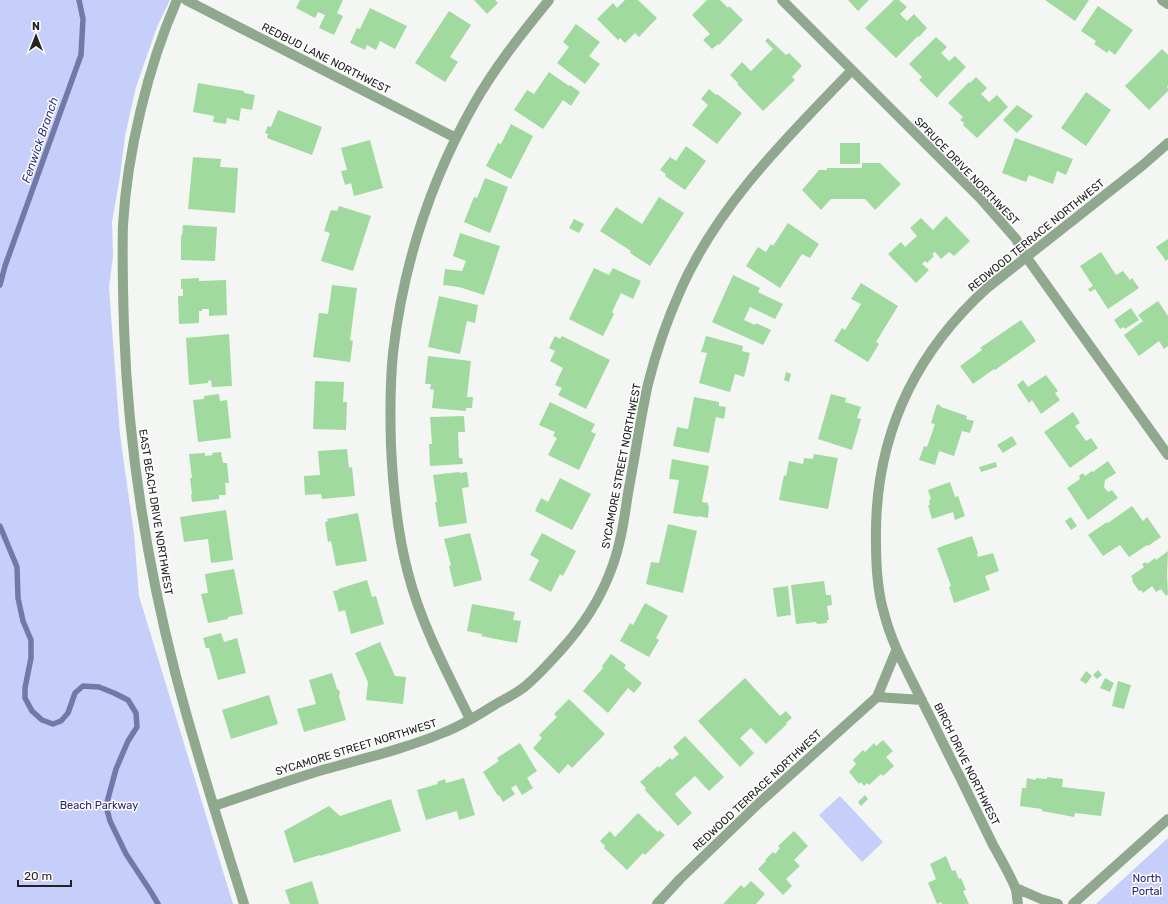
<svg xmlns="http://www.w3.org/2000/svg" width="1168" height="904" font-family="Rubik,sans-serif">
<rect width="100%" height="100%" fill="#f3f6f3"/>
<!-- green -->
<path fill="#c6cefa" d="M0,0h170l-13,27 -21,60 -11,49 -5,40 -8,46 1,34 -4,31 3,42 8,106 14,99 5,62 94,308h-233z
M840,796l43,46 -21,20 -43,-47z
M1168,838v66h-72z"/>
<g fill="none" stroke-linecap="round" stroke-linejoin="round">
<!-- stream -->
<path stroke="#7179a9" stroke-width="5.5" d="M0,285l5,-19 76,-211 2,-36 -4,-19
M0,526l17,41 1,31 5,23 8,19v18l-6,30v10l7,13 10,9 11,4 8,-3 7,-8 7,-20 8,-7 16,1 15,6 14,7 8,13 1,14 -9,14 -12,28 -10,37 4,15 16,33 25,38 7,12"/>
</g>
<!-- building -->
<path fill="#a1da9f" d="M300,0h43l-6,13 6,3 -9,19 -15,-7 6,-13 -7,-3 -3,6 -19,-10z
M474,0h21l3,3 -11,11z
M625,0h13l19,18 -18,19 -4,-4 -10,10 -5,-5 -2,2 -21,-21 16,-16 4,5z
M707,0h13l8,8 1,-2 14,14 -24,25 -1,-1 -6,5 -9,-9 7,-6 -18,-19z
M848,0h21l-11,11z
M894,0h5l8,7 -7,7 7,7 7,-7 13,14 -8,9 -1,-1 -22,22 -31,-30z
M1045,0h44l-14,21z
M1098,6l35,24 -18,25 -6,-5 -2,3 -13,-9 2,-3 -15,-10z
M370,8l37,18 -12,23 -15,-8 -4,9 -9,-5 -2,5 -15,-7 7,-15 3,1z
M449,11l22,14 -21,32 8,5 -13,20 -30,-19z
M576,24l24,18 -11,14 11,8 -15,20 -28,-21 12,-16 -6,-5z
M936,37l11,10 -6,6 8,8 6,-5 11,11 -25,26 -4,5 -18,-18 3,-3 -13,-13z
M768,38l18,17 3,-2 13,13 -10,11 3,3 -32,31 -26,-27 1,-1 -8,-8 12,-13 9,9 22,-22 -8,-8z
M1162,49l6,6v30l-1,2 1,1v3l-19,19 -24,-24z
M549,72l20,14 1,-1 10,7 -9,14 -8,-6 -20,29 -29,-19 13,-20 7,4z
M976,77l11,11 -6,6 8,8 8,-7 11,12 -31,31 -14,-13 1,-2 -4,-3 3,-3 -15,-14 21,-21 1,1z
M198,83l46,8v2l11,2 -3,15 -11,-2 -2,13 -12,-3 -1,6 -13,-2 1,-6 -21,-4z
M709,89l7,6 1,-1 25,19 -25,31 -25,-19 16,-20 -7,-6z
M1086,92l25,18 -25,36 -25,-18z
M1017,105l16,11 -16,17 -14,-13z
M278,110l44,17 -10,28 -45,-17 1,-4 -3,-1 3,-7 3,1z
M511,124l22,12 -22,43 -25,-13 12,-23 3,1z
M1015,138l58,21 -7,16 -9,-4 -4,13 -24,-9 -3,7 -24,-9z
M370,140l13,48 -29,8 -3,-13 -6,2 -4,-14 6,-1 -6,-22z
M840,143h20v21h-20z
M686,146l20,15 -21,29 -20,-14 1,-2 -6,-4 10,-13 6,4z
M193,157l28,2 -1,8 18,1 -3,45 -47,-4z
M862,163h18l21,21 -26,26 -10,-11h-34l-10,11 -19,-20 17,-20h8v-2h35z
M485,178l23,9 -18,46 -26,-11 10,-25 3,1z
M659,197l25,16 -34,53 -20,-13 1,-2 -31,-20 16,-24 26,17z
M339,206l32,10 -18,55 -32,-10 9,-28 -6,-2 7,-21 6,1z
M946,216l24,25 -16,15 -5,-4 -8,7 -6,-7 -3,2 2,2 -7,7 -2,-2 -3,3 7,6 -13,13 -28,-29 13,-12 4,5 12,-11 -7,-8 11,-10 12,12z
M574,219l10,5 -5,9 -10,-5z
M788,223l31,21 -9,14 -8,-4 -22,34 -34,-22 12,-19 8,5 5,-8 2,2z
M183,225l34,2 -2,34 -34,-1v-25l1,1z
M460,233l40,13 -16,49 -25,-8 -16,-2 2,-16 17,2 4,-10 -13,-5z
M1168,239v20l-2,2 -10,-14z
M1101,252l15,23 7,-4 7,9 2,-2 7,10 -31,21 -13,-20 -5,3 -2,-3 5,-3 -13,-20z
M594,268l15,7 4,-7 28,13 -8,18 -12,-6 -9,19 2,2 -11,22 -34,-17z
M733,275l27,13 -2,4 25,12 -8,15 -25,-12 -6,13 11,5 1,-2 15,7 -8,15 -51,-23z
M199,278v3l27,-1 1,35 -18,1v-7h-7v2h-3v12l-20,1 -1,-28h5v-7h-2v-10z
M861,283l37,23 -22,36 3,2 -11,18 -34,-21 8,-13 3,2 16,-26 -10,-5z
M332,285l25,3 -7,52 3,1 -3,21 -37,-5 6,-44 9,1z
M439,296l39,9 -3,18 -8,-2 -7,33 -32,-7z
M1158,301l10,15v30l-4,3 -5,-8 -20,15 -15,-21 19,-14 -5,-6z
M1131,308l8,12 -14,9 -1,-2 -4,2 -6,-9z
M1021,320l15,21 -41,29 -1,-1 -21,15 -13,-18 22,-16 -2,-2z
M229,334l3,52 -20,1 -1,-7 -3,1v2l-19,2 -3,-47z
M555,336l5,3 2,-3 48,24 -24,49 -28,-14 4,-7 -7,-3 8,-17 -13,-7 5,-10 -6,-3z
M706,336l37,10 -1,5 8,2 -6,24 -9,-3 -5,18 -31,-9 8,-30 -6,-1z
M428,356l43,5 -4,36h6l-1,11h-6v3l-34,-3 2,-18 -4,-1 1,-5h-6z
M786,372l5,2 -2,8 -5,-2z
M1046,375l12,16 -3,2 5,7 -19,14 -9,-14 -3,3 -12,-18 6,-5 5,7z
M315,381l29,1 -1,20h4l-1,28 -33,-1z
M219,394l1,7 7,-1 4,38 -33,4 -5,-42 11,-1v-3z
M831,394l15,4 -1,4 16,5 -4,11 4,1 -9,31 -34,-11z
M694,397l25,5v4l7,1 -2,12 -8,-2 -7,36 -36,-7 4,-19 11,2z
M550,402l45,22 -4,8 5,2 -17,36 -31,-15 9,-17 -4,-2 2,-4 -16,-7z
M937,404l4,2v1l26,9 -1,3 8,2 -4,12 -8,-2 -8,25 -15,-5 -4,14 -16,-5 5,-14 3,1 8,-23 -4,-1z
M1073,412l7,11 -5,3 11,15 5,-3 7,10 -28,20 -26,-36z
M464,416l1,16h-7l1,26h3l1,6 -33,2 -1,-22h3l-2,-27z
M1012,436l5,8 -14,9 -6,-8z
M347,449l2,19 3,-1 3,29 -33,3 -1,-5 -16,1 -1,-19 16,-1 -2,-24z
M221,452l2,11h4l2,20h-4l1,12h-7v4l-27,3 -1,-7 1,-1 -2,-16h2l-3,-24 16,-1v3l8,-1 -1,-2z
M814,454l24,4 -10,51 -49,-9 5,-25 2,1 3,-15 14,3 1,-6 9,1z
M672,459l37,7 -7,36 6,1v3h1l-1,12 -10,-2v1l-25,-4 6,-33 -10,-1z
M1108,461l8,12 -11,7 -1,7 4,5 4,-2 6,8 -30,22 -21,-32 13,-9 -1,-3 4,-3 2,3 7,-5 1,1z
M996,462l1,5 -16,5 -2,-5z
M459,472l1,1 7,-1 2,15 -7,1 5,35 -28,4 -4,-25h2l-4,-27z
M560,478l31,16 -19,36 -37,-19 6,-13 7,4z
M950,482l5,15 3,-1 7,20 -10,4 -2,-8 -21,7 -4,-14h2l-1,-5 2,-1 -3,-9z
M1132,506l11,15 4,-4 14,20 -13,9 -1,-1 -18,12 -9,-12 -17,11 -15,-21 19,-13 1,1z
M226,510l7,50 -22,3 -3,-24 -24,3 -4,-25z
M358,513l9,48 -31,5 -5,-25 -3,1 -3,-20 3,-1 -1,-2z
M1071,517l6,9 -6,4 -6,-9z
M668,524l29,7 -14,62 -37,-9 5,-22 8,1z
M470,533l12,47 -28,7 -5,-21 2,-1 -7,-26z
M542,533l34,18 -13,25 -3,-2 -9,18 -22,-12 10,-20 -9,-5z
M972,536l6,17 -1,1 1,3 15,-4 6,18 -14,5 5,14 -36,13 -5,-16 2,-1 -14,-38z
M1168,551l-1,24 1,19 -2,2 -5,-7 -5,3 -4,-6 -9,7 -2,-3 -2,1 -7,-10 1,-1 -2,-4 13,-9 -2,-3 4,-2 1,2 8,-6 1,2z
M234,569l9,45 -15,3v2l-20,4 -7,-29 7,-1 -3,-19z
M367,580l5,17 4,-1 8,28 -33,10 -6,-24 -6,2 -6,-21 6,-1 -1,-1z
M824,581l2,14h5l1,10 -5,1 2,14h-2v3l-10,1 -1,-2 -20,2 -5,-39z
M788,586l3,29 -14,2 -4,-29z
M645,603l23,13 -12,22 3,2 -10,17 -29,-16 10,-18 3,2z
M472,604l43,8 -2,8 8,1 -4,22 -36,-7 1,-2 -15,-3z
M221,633l3,9 13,-4 9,35 -28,7 -9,-32h-3l-3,-10z
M380,642l15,34 11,1 -3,27 -37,-4 2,-18 -13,-29z
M611,654l15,11 -2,3 18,15 -8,10 -6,-5 -20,25 -25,-22 20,-23 -1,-2z
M1098,670l4,5 -5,4 -4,-4z
M1086,671l6,5 -6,8 -6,-4z
M332,673l5,16 2,1 1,3 -1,3 7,24 -42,12 -7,-23 19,-5 -7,-24z
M745,678l35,38 6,-5 6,7 -6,5 1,1 -21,20 -15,-16 -11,10 14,15 -14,14 -42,-46z
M1105,678l9,5 -4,9 -10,-4z
M1118,681l13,4 -7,24 -12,-3z
M269,695l9,29 -47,15 -9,-29z
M569,699l36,35 -33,34 -4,-4 -9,10 -26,-26 9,-10 -3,-3 18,-18 -3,-3z
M685,736l39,41 -15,14 -14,-15 -20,18 17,19 -14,13 -33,-36 1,-2 -6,-6 18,-16 1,2 11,-10 2,2 7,-6 -6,-7z
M883,740l10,11 -7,6 8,9 -11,10 -2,-2 -12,11 -2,-2 -3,3 -3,-4 -2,2 -10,-12 7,-8 -3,-4 10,-10 2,2 9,-9 2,3z
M520,743l17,28 -10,7 6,10 -11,7 -6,-10 -5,3 4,6 -12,8 -4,-7 -1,1 -15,-24 16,-11 -2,-3z
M1047,777l16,2 -1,8 43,5 -4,24 -26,-3 -1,4 -32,-6v-2l-22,-3 2,-18h4l1,-10 9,2v-2l11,1z
M464,778l11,37 -16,5 -2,-9 -31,9 -9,-30 21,-6 -1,-2 8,-3 1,4z
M865,795l3,4 -7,7 -3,-4z
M391,799l10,32 -81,25v-1l-26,8 -10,-32 45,-25 11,10z
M638,813l20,19 1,-2 6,5 -20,20 -2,-2 -16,17 -23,-22 1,-2 -5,-5 10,-10 5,6z
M794,831l14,15 -14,14 6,6 -14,13 6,7 -9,9 -25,-26 8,-8 -1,-1 8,-8 2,2 5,-6 -2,-2z
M946,856l6,15 3,-1 4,9 2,-1 5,12 -3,1 6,13h-27l-1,-2 -4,2 -9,-21 8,-4 -6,-15z
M312,881l7,23h-29l-5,-14z
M751,881l14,13 -9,10h-33l18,-19 3,3z"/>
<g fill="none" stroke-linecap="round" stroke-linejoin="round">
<!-- street -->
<path stroke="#90a88e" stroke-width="10" d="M177,0c-29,66 -50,153 -54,225 -1,34 0,69 1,103 4,116 22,231 51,344 20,78 45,155 69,232
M186,0l270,138
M782,0l198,198 36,41 11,19 141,197
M1162,0l6,4
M877,697l45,3
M470,719c-23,-47 -49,-95 -62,-146 -11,-41 -15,-84 -17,-127 -1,-31 -1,-62 2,-93 10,-87 38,-173 81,-249 21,-37 48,-71 75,-104
M214,806c35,-12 70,-24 105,-35 42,-12 86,-22 126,-39 18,-7 35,-18 51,-28 9,-5 19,-10 27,-16 14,-11 26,-25 38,-38 19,-21 37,-47 48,-75 11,-26 15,-54 19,-82 7,-36 12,-73 20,-109 8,-32 19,-64 33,-95 38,-86 107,-152 171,-219
M1016,888l25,11 17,5
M657,904l23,-25 79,-76 118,-106 19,-46
M1018,904c-1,-5 -1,-12 -3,-17 -6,-14 -14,-28 -22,-42 -11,-23 -22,-45 -33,-68 -13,-25 -25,-51 -38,-76 -14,-29 -30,-56 -38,-88 -7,-23 -8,-47 -8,-71 -2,-101 36,-186 111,-254l156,-123 25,-22
M1073,904l95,-85"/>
</g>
<g text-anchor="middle" stroke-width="3" stroke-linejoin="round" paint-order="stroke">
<!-- street labels -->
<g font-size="11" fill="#222322" stroke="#fff">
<text transform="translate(326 58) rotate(27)" y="4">REDBUD LANE NORTHWEST</text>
<text transform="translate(967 171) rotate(46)" y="4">SPRUCE DRIVE NORTHWEST</text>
<text transform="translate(1036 235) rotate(-39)" y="4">REDWOOD TERRACE NORTHWEST</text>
<text transform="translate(621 466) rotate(-79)" y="4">SYCAMORE STREET NORTHWEST</text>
<text transform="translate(156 512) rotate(81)" y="4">EAST BEACH DRIVE NORTHWEST</text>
<text transform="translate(356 747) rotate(-17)" y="4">SYCAMORE STREET NORTHWEST</text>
<text transform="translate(967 764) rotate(64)" y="4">BIRCH DRIVE NORTHWEST</text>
<text transform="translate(757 790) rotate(-43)" y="4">REDWOOD TERRACE NORTHWEST</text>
</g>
<!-- park labels -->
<g font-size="11" fill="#262574" stroke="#fff">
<text x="99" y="809">Beach Parkway</text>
<text x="1147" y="882">North<tspan x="1147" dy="13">Portal</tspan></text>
</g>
<!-- water labels -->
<g font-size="12" font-style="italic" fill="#303382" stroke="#fff">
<text transform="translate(40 140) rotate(-71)" y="4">Fenwick Branch</text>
</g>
</g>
<!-- north arrow -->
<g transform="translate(36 36)" stroke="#ffffff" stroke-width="3" paint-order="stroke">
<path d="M0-3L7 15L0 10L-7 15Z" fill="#222322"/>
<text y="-6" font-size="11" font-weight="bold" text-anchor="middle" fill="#222322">N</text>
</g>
<!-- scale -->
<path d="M18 880v6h53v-6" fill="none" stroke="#222322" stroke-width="2"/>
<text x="24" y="880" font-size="12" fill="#222322" stroke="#ffffff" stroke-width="3" paint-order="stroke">20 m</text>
</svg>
